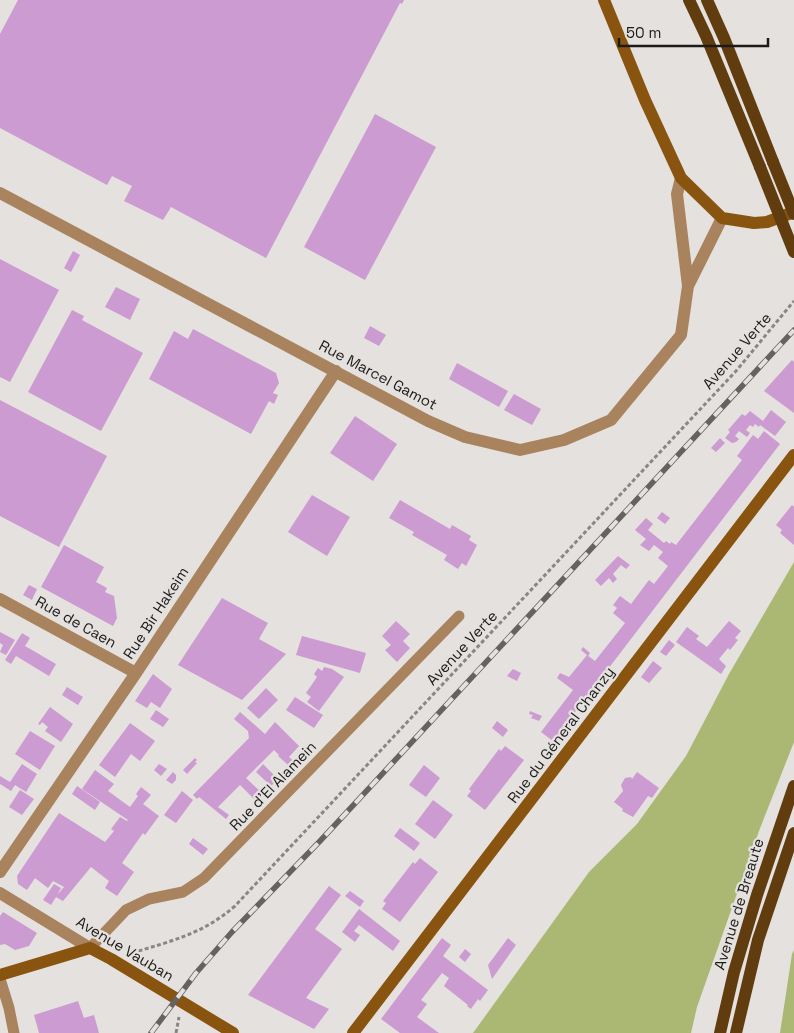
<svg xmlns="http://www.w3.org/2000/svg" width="794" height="1033" font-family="'Space Grotesk',sans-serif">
<rect width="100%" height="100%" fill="#e4e1de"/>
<!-- forest -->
<path fill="#abb873" d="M794,562v180l-35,89 -62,176 -6,26h-218l116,-161 48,-48 49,-68 43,-82z
M794,950v83h-14l12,-79z"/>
<!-- building -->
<path fill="#cc9bd1" d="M18,0h386l-2,4 -2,-1 -134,255 -95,-51 -8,13 -39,-19 8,-15 -20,-10 -5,9 -107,-57v-94z
M375,114l61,33 -71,133 -61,-33z
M73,251l7,4 -9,17 -7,-4z
M0,259l59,31 -49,92 -10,-5z
M116,287l24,12 -10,21 -25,-13z
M72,310l12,6 -2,4 61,33 -42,78 -73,-39z
M370,326l16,9 -7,11 -15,-8z
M193,329l83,44 3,10 -6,10 5,2 -4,9 -5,-3 -18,33 -102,-55 25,-48 14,8z
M792,360l2,2v51l-30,-22z
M457,363l51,28 -9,16 -50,-28z
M514,394l27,15 -9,16 -28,-15z
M0,400l107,56 -48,91 -59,-31z
M771,410l15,12 -11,14 -15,-11 -1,2 -4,-3 -2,3 -3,-2 -4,5 4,3 -3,4 -8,-6 -4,5 4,3 -3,3 -4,1 -7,-5 5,-6 -2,-2 14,-16 3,2 5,-5 13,10z
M355,416l42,28 -24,37 -43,-28z
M764,431l16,13 -227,297 -12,-9 32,-42 -16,-12 3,-5 9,4 18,-22 8,6 30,-38 -12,-10 4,-5 -4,-3 7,-9 11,8 18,-24 5,4 14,-18 -10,-8 5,-6 -9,-7 -5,6 -9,-6 6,-6 -11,-9 11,-12 7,6 -5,6 16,13 2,-2 4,3 1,-2 5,3 66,-85 -5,-4 16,-21 5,4z
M720,438l5,5 -9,9 -5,-4z
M312,495l38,22 -23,39 -39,-24z
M400,500l50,29 2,-4 19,11 -2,4 8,5 -11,21 -4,-3 -4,6 -14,-9 3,-5 -35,-20 2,-3 -25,-14z
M792,505l2,2v38l-14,-12 2,-3 -6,-5z
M662,512l8,6 -5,6 -8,-6z
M64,545l40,22 -8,15 11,6 -2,4 9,4 3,22 -4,8 -72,-39z
M618,556l12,9 -4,4 -5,-4 -8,9 4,5 -4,4 -4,-5 -8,8 -6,-6z
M29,585l8,4 -5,11 -9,-5z
M222,598l46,25 -9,16 27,15 -44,46 -64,-35z
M396,621l14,13 -7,7 7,7 -13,14 -12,-12 6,-5 -9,-9z
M729,621l12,10 -6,7 3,2 -8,10 -2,-2 -9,11 7,7 -5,8 -45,-32 11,-15 12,9 -3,3 11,8z
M0,632l15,8 -9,15 -6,-3 3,-7 -3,-2z
M22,633l8,5 -5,8 31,18 -7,12 -33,-20 -5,8 -6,-4z
M302,636l64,17 -6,20 -64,-18z
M669,640l6,5 -9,11 -6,-4z
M583,647l7,6 -2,3 -7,-6z
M653,661l9,7 -13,15 -8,-6z
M324,667l8,2 12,8 -25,34 -12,-9 4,-5 -5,-4 11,-16 -3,-3 4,-6 4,3z
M513,669l8,4 -4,8 -10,-5z
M153,674l19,15 -12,19 -9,-6 -4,6 -12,-7z
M67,687l16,10 -5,8 -16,-10z
M266,688l12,12 -19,19 -12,-11z
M295,697l28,18 -9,13 -28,-18z
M50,707l23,17 -12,18 -16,-11 3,-4 -6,-5 -2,3 -2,-1z
M156,710l13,9 -6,8 -13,-8z
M530,711l12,5 -3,5 -8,-3 2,-3 -4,-1z
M240,712l25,22 10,-12 24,24 -10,11 10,9 -4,5 -17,-15 1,-1 -5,-5 -28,28 17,16 -7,7 -16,-16 -22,22 11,8 -3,4 -27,-22 -2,2 -4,-4 56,-57 -1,-7 -14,-12z
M497,721l11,9 -5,7 -11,-9z
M130,723l25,18 -15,20 -9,-7 -16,23 -16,-12z
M30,731l25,15 -15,24 -25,-16z
M505,746l19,14 -39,50 -18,-14 4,-5 -2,-2 30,-40 2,2z
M195,758l2,2 -2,2 2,1 -10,11 -4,-4z
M22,764l15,10 -11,18 -11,-7 -4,6 -11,-7v-8l10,6z
M159,764l8,5 -6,7 -7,-6z
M263,764l15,15 -7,7 -15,-14z
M424,765l16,13 -14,19 -17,-12z
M95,770l19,14 -6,7 22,16 8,-11 -2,-2 5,-7 10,8 -8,9 16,12 -14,19 -2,-2 -21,30 12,9 -17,24 -12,-8 4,-7 -18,-14 -28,34 -7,-4 -5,8 -8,-5 11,-16 7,4 -4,7 7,-8 -11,-6 -5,7 -13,-10 -8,12 -9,-6 -1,-8 42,-63 46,29 9,-11 -3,-2 9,-12 7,4 1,-1 -46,-31z
M173,772l3,3v5l-4,4 -6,-4z
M637,772l22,16 -7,10 -4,-2 -15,21 -11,-6 1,-2 -9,-7 9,-11 -2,-6 4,-7 6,-1 1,2z
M77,786l23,16 -5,8 -23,-16z
M20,790l14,9 -12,16 -13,-8z
M182,791l11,9 -17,23 -12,-8z
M433,800l20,15 -18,24 -20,-15z
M400,828l20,15 -6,8 -20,-15z
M193,838l15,11 -5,6 -14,-11z
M420,858l18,14 -38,50 -18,-13 4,-6 -3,-2 30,-39 2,2z
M329,886l12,9 -26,34 27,20 -36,49 23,11 -15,20 -66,-34z
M350,891l14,10 -4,6 -15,-11z
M359,909l41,32 -7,10 -34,-26 -5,6 6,4 -5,7 -13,-10z
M3,912l34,21 -8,13 -14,4 -10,-6 -5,1v-29z
M442,938l9,7 -8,11 45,34 -8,11 -2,-2 -7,10 -4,-3 1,-1 -24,-19 5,-8 -7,-5 -21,27 6,4 -10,13 22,16h-39l-19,-14z
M508,938l8,7 -24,34 -4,-14z
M465,949l6,5 -6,8 -6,-5z
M78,1001l6,17 10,-3 5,18h-60l-5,-18z"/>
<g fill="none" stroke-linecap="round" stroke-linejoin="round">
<!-- path -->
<path stroke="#898785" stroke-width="3" stroke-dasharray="4 2.5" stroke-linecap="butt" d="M132,953c39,-12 71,-19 103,-47l501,-535 58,-70
M176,1033l3,-16"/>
<!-- lane -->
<path stroke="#a8835e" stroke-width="11" d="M90,948l36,-38 23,-11 34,-7 21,-14 255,-262
M0,979l9,29 5,25"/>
<!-- street -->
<path stroke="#a8835e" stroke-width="12" d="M681,178l-4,16 11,92
M0,193l428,228 37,16 55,13 44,-10 47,-20 70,-85 7,-49 34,-68
M0,599l136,74
M0,872l136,-199 200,-302
M0,893l90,55"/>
<!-- secondary -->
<path stroke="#89540f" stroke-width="12" d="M604,0l41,100 36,78 41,40 32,5 13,-1 27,-10
M0,975l90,-27 21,11 122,74
M353,1033l441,-578"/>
<!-- primary -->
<path stroke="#613c0e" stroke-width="12" d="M689,0l17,36 54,131
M707,0l17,38 49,124
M720,1033l14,-61 23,-77 37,-109
M736,1033l22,-93 36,-107"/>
<!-- rail casing -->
<g stroke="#646361" stroke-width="5.5">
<path id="rail" d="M151,1033l45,-60 36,-41 89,-92 473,-510"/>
</g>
<!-- rail -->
<use href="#rail" stroke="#e4e1de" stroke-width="4" stroke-dasharray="11" stroke-linecap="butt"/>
<!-- primary-bridge -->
<path stroke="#613c0e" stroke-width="12" d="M773,162l21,52
M760,167l34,85"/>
</g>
<g text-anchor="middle" stroke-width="4.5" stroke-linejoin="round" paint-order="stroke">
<!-- street labels -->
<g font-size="15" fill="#1c1b1a" stroke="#e4e1de">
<text transform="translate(737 351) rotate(-49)" y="5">Avenue Verte</text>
<text transform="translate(378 375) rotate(28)" y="5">Rue Marcel Gamot</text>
<text transform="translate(156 613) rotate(-57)" y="5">Rue Bir Hakeim</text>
<text transform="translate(76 622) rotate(29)" y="5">Rue de Caen</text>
<text transform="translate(462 648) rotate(-47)" y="5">Avenue Verte</text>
<text transform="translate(561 735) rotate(-53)" y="5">Rue du Géneral Chanzy</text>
<text transform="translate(273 786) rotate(-46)" y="5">Rue d'El Alamein</text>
<text transform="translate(739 904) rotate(-73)" y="5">Avenue de Breaute</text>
<text transform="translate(125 949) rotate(31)" y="5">Avenue Vauban</text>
</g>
</g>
<!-- scale -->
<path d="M619 38v8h149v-8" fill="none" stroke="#1c1b1a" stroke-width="2.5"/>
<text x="626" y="38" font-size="15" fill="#1c1b1a" stroke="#e4e1de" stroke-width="4" paint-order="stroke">50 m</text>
</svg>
